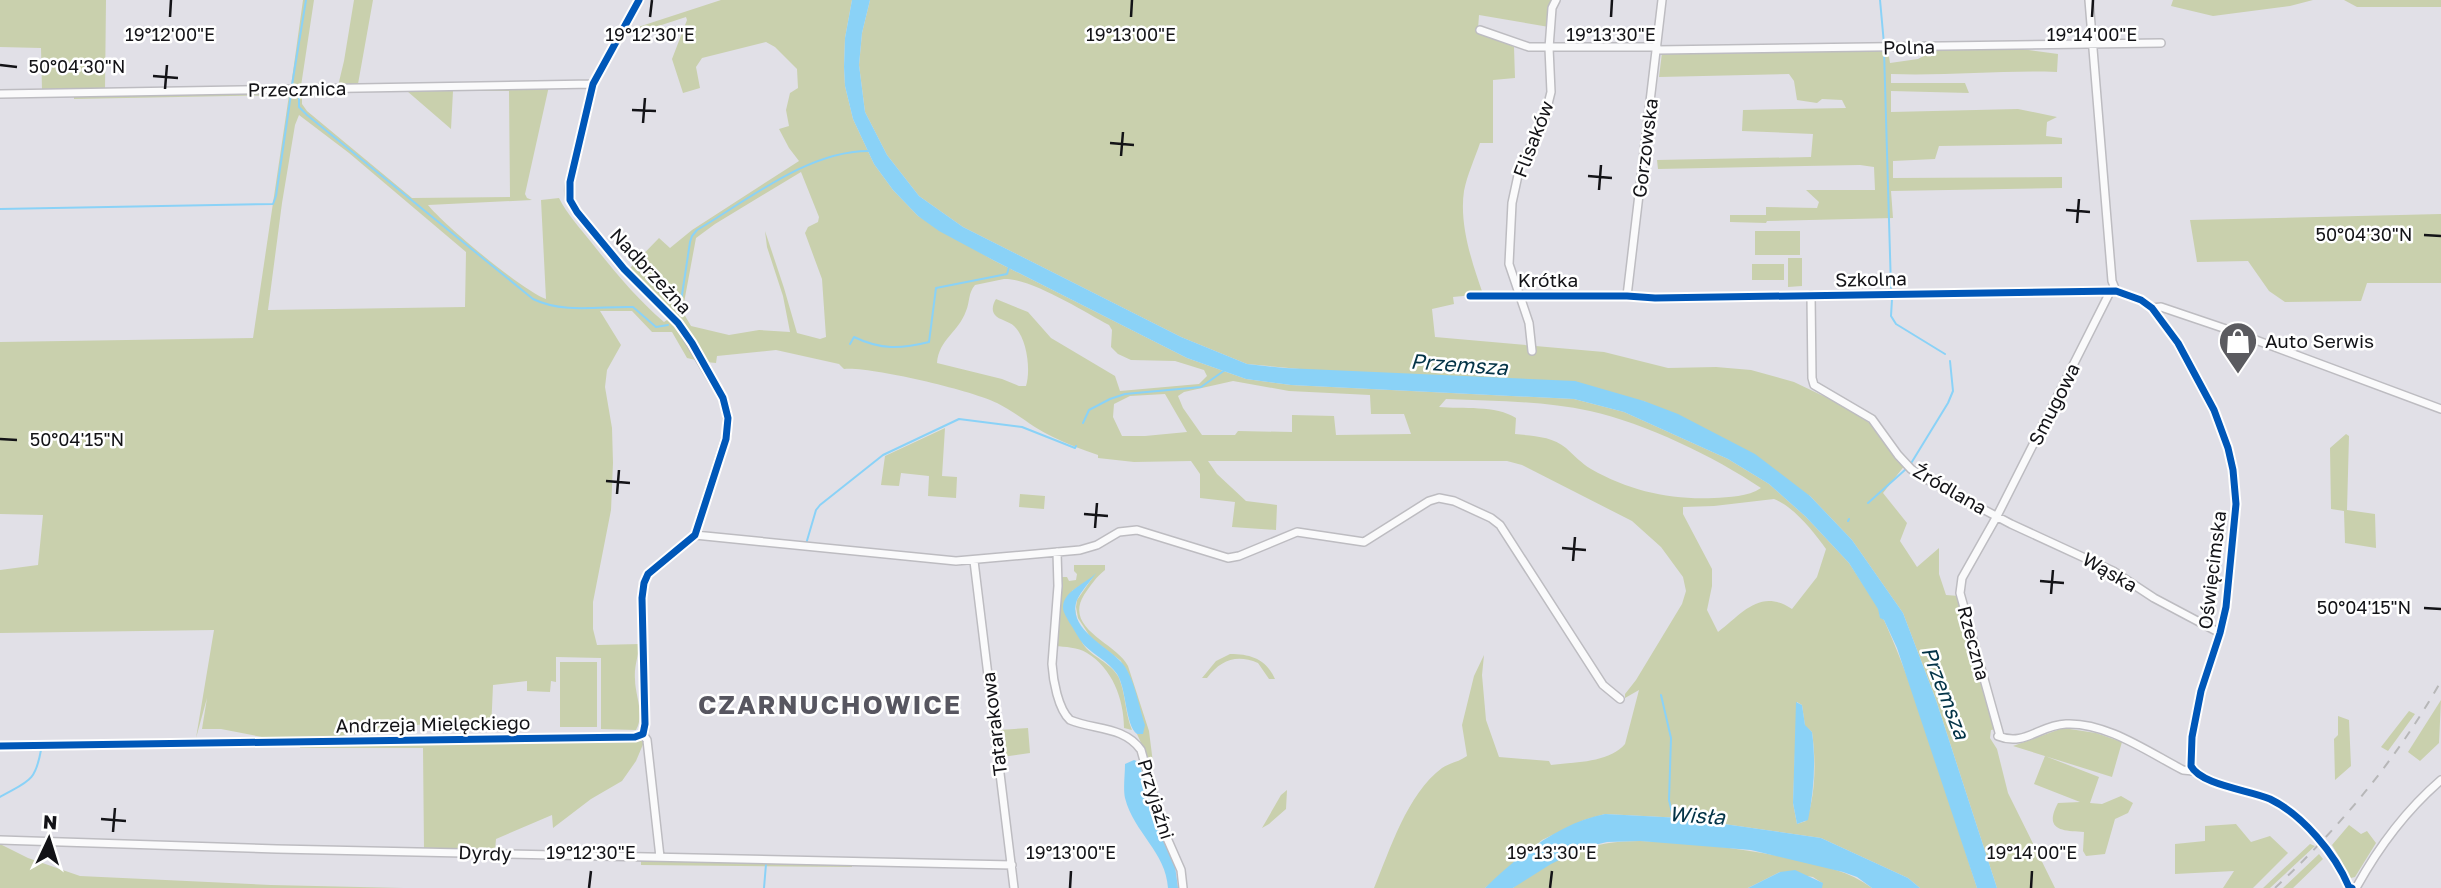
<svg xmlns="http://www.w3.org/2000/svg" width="2441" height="888" font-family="'Golos Text',sans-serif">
<rect width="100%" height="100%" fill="#e1e0e7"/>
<!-- green -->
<path fill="#c9d0ad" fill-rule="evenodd" d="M0,0h106l-1,89 -63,1 -1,-42 -41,-1z
M303,0h11l-13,86h-10z
M354,0h19l-15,84 -20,2 6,-25z
M721,0h131l-7,38 -1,29 1,19 8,33 21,45 19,26 25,26 75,44 194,98 59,21 45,6 283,14 50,13 104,47 41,25 37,33 43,46 30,46 1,8 4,3c38,86 64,178 93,268h-57l-12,-10 -87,-40 -139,-20 -77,-4 -21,6 -42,20 -57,48h-111c16,-38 33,-94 68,-120 7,-5 17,-6 25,-12l-5,-31 12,-49 10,-21 -2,20 4,45 13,37 50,4 2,4c23,-3 58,-2 74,-21l14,-54 -14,8v-4l11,-14 46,-76 4,-13 -3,-14 -22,-30 -29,-26 -110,-56 -15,-4h-299l9,13 29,27 31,4 -1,25 -44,-3 3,-25 -35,-4v-24l-9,-13 -57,1 -36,-4v-3c-15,-5 -31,-11 -45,-18 -20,-9 -36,-24 -56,-34 -23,-12 -128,-37 -153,-34l-5,-5 -63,-14 -59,6 -1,7 -10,-1 -25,-39 -53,-53 31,-32 11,10 22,-18 107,-69 -10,-13 -10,-19 10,-3 -3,-16 4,-17 8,-5 -1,-19 -22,-22 -9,-5 -64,16 -6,9 4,21 -17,5 -11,-34 15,-39 -1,-3 -58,19 2,-9 2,2zM801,172l18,45 -1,5 -10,5 -3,6 17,46 4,58 -6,2 -23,-6 -13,-45 -19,-57 2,16 16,49 7,36 -31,-2 -30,5 -38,-9 -7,-12 -1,-6 13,-70 19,-14zM1004,279c27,-1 80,33 105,46l3,5 -1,17 7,7 13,6 44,1 29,9 3,6 -8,8 -79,7 -5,-15 -64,-38 -23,-26 -32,-13c-3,5 -5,11 -1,16 4,5 14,6 19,11 13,12 17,44 12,60h-7l-17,-7 -65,-16c2,-24 21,-30 29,-52 4,-9 2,-18 9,-26zM1233,381l56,10 81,4 1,19h33l7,20 -75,1 -2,-19 -42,-1v17l-54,-1 -3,4h-33l-19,-27 -5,-12 6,-4zM1165,394l22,38 -42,4h-23l-9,-19 1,-13 16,-8zM1446,399c48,2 97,2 144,12 55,12 125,46 171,77 -13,9 -32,9 -47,10 -44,2 -84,-7 -123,-29 -10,-6 -17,-14 -25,-21 -14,-12 -33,-12 -51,-14l1,-16c-20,-13 -54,-9 -77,-11zM1774,499c20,8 39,32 52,50l-9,28 -25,32c-32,-21 -49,4 -74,23l-11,-22 5,-24v-17l-29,-55v-7l31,-1zM1797,702l5,3 3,21 7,6c4,28 4,63 -6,89l-9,3 -4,-21z
M870,0h683l-4,27 -70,-12 -1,14 36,18 1,31 -22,2v63h-13c-5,15 -13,32 -16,48 -5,33 8,72 19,103l-30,3 1,7 -22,5 3,28 169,15 64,16 48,-1 35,3 43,12 46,22 39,25 26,36 -22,28 24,30 -7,18 17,26 22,-19v26l7,21 13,1 37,133 -5,1 -1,8 7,11 11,44 47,95h-58l-61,-188 -33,-87 -51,-73 -42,-44 -166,-95 -397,-37 -66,-27 -218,-110 -44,-31 -32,-41 -22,-43 -6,-47 3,-32z
M2173,0h140l-23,6 -77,10 -42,-10z
M2344,0h97v7h-84z
M2014,48l44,6 -1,18c-55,-2 -111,4 -166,2v9h74l4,10 -78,-2v21l127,-3 39,8 -10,5 -1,14 16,2v6l-123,2 -4,13 -42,2v17l169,-1v11l-171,3 2,27 -126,3 -1,2 -36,-1v-7h36v-8l51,1 2,-6 -13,-12h69l-1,-23 -14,-2 -202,4 -1,-9 154,-3 2,-23 -71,-3 1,-21 103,-2 -4,-8 -20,-1 -5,4 -20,-3 -3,-19 -5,-7 -130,3 3,-24 226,-3 2,13 28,-4 18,-10z
M549,86l-24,108 2,4 5,2 -104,5c16,20 96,87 118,94l-5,-99 18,-2c8,16 21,30 32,44 23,29 45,56 73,80l6,-4 30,43 -13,-3 -15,-26h-20l-20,-21h-32l21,34 -14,25 -2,17 7,41 1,35 -2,47 -18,92v27l4,16 43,-1c-2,12 -6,23 -5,35 0,17 10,35 1,51l-35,-1v-71l-45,-1v25l-5,-1 -1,11 -23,-1v-10l-34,4 -2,46 -39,-11 -118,17 -67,1 -46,-9h-19l5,-31 -11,40 18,-108 -214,3v-63l38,-5 5,-50 -43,-1v-172l253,-4 36,-243 -215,4v-6zM407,91l44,38 2,-38h56l1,106 -98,1 -105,-87 -5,-7v-11zM299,115l50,38 117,99 -1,55 -197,3 14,-107 13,-78z
M2441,214v69h-74l-6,18 -76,1 -16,-11 -21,-30 -51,1 -7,-42z
M1755,231h45v24h-45z
M1788,258h14v28l-14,1z
M1752,264h32v16h-32z
M945,428l-3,48 15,1 -1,21 -28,-2 1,-20 -28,-3 -2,13 -18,-1 4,-29z
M2346,434l3,2 -2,74 28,4 1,34 -31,-5 -1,-32 -13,-2 -1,-61z
M1020,494l25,2 -1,13 -25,-2z
M1074,565h31v5c-9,7 -14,15 -21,25 -21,34 33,48 44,71l21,65 5,40 -17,-37 6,-1 -22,-72 -30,-23 -13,-20 -2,-11 1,-7 16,-23 -21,14c2,11 7,45 11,53 8,13 28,18 36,34 7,17 6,36 13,52l-8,-2c0,-29 -12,-60 -37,-75 -9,-6 -22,-6 -32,-7l5,-69h7l2,4 7,-1 1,-6 -3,-3z
M987,634l12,96 29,-2 2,25 -28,4 12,106h-1l-28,-226z
M1230,654c21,0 36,5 45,25h-6l-11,-16c-22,-9 -37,-3 -51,15h-5l14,-17z
M560,662h37v65h-37z
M2441,700l-2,43 -19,18 -12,-9z
M2409,711l6,3 -27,37 -7,-4z
M2338,716l11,4 2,46 -16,14 -1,-41 4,-4z
M2063,728l33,5 26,9 -10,35 -99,-31z
M636,739l8,3 -8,19 -14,20 -31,18 -38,29 -1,-13 -56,24 -1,12 -71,-1 -1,-102h-123v-4z
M2045,756l54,21 -9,26 12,1 19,-8 12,7 -5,10 -13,6 -10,35 -19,2 -3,-5 1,-19c-21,-1 -41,-1 -26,-29l22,-1 -46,-18z
M1287,790l-1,19 -17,15 -7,4 19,-33z
M2236,824l15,18 19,-6 18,17 -35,35h-30l11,-17 -59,3v-30l30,-3v-15z
M2349,825l12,9 6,-3 9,12 -21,34 -4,1 -4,-2 -6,-16 -9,-15z
M1640,841c53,2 104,7 157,19 27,6 52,11 75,28h-50v-5l-9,-6 -33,-5 -32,16h-235c40,-32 76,-47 127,-47z
M0,844l28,14 52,18 191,9 133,3h-404z
M2310,844l5,2 -45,42h-7z
M2319,854l4,5 -30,29h-10z
M641,859l211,5v3l-211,-2z"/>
<!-- water -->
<path fill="#8ad2f7" d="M852,0h18l-8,33 -3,32 6,47 22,43 32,41 44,31 218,110 66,27 38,4 290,13 69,20 34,13 77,40 55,42 42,44 51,73 33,87 61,188h-20l-80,-240 -13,-28 -4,-2 -2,-9 -29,-46 -43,-46 -37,-33 -41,-25 -104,-47 -50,-13 -283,-14 -45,-6 -59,-21 -194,-98 -54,-29 -21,-15 -25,-26 -19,-26 -21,-45 -8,-33 -1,-19 1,-29z
M1096,573c-6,9 -15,18 -19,27 -11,29 33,47 46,64 12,16 16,43 22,61l-2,9h-6c-12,-9 -10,-44 -20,-60 -9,-13 -23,-19 -33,-29 -6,-7 -10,-16 -15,-23 -2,-5 -6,-9 -6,-15 1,-17 23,-23 33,-34z
M1796,702l6,3 3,20 7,7c4,29 2,60 -4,88l-11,4 -4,-21z
M1134,760l5,2 19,64 17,40 3,22h-10c-2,-36 -34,-55 -43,-90 -2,-10 0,-23 0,-34z
M1605,814l77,4 139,20 87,40 12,10h-48l-15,-11 -14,-5 -92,-22 -111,-9 -33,1 -21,5 -35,17 -38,24h-28c31,-31 76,-66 120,-74z
M1795,870l28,13 -1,5h-74l32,-16z"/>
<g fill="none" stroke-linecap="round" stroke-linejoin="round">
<!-- stream -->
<path stroke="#8ad2f7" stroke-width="2" d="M1880,0l4,44
M1884,50l7,238
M292,85l14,-85
M299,94v13l8,8 226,184c31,15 67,7 100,8l23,20 12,-2
M0,209l273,-5 3,-8 15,-102
M1892,299l-1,17 5,8 49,30
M680,308l10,-66 2,-6 5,-6c51,-30 111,-79 171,-79
M850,344l4,-7c27,13 47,12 75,5l7,-54 71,-14 2,-7
M1083,423l6,-13 21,-11 15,-5 76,-7 24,-17
M1910,465l38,-62 5,-12 -3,-30
M1868,503l38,-34
M1848,521l1,-2
M806,544l10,-34 4,-5 63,-50 76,-36 63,8 53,21 1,-2
M1661,695l10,43 -2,62 4,17
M0,797c28,-16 35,-14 41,-47
M764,888l2,-24"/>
<!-- minor casing -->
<g stroke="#bdbcc1" stroke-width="10">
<path id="minor" d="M639,0l-46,84 -23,98c-3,12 0,20 7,30l47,57 54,54 45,75 4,16v20l-32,101
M2089,0l23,281 4,10
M1480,30l49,17h128
M1657,50l504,-7
M0,94l593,-10
M1811,295l1,83 2,7 58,34 26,36 13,14 15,10 85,45 102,47 41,27 66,35
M1470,296h157l28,2 461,-7 25,9 11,8 26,35 36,67 14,38 5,22 3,34 -10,103 -6,26 -19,58 -9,46 -1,29c10,19 58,24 79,33 33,16 65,55 79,88l3,1
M1627,296l35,-296
M2152,308l9,-1 68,23 212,79
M1532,351l-3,-28 -20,-59 3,-61 8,-37 24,-46 7,-28 -2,-44 3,-40 4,-8
M1057,552l1,34 -6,78c1,16 6,45 18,56 24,10 54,6 71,30l22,79 18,41 2,18
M974,561l40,327
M643,734l4,6 13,117
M1998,736c27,11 41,-11 68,-12 40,-2 82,28 117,46l10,1
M2000,736l-40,-143 2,-15 35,-62 113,-224
M0,746l637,-9 7,-5 1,-8 -3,-126 2,-15 4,-9 47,-39 261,26 124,-11 17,-5 22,-13 18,-2 91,28 11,-2 58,-24 67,10 65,-41 10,-3 15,3 37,17 9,7 103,160 17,14
M0,840l277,9 735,16
M2356,888c23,-42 49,-77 85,-108"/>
</g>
<!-- minor -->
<use href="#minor" stroke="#fafafb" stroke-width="7"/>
<!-- rail -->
<path stroke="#b7b7b8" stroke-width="2" stroke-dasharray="9 9" stroke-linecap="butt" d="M2275,888c65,-61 122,-129 166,-207"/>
<!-- cycleway casing -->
<g stroke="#fff" stroke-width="11">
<path id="cycleway" d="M1470,296h157l28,2 461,-7 25,9 11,8 26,35 36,67 14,38 5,22 3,34 -10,103 -6,26 -19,58 -9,46 -1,29c10,19 58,24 79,33 33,16 65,55 79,88l3,1
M0,746l635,-9 8,-3 2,-10 -3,-126 2,-15 4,-9 47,-39 31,-96 2,-21 -5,-20 -31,-55 -14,-20 -54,-54 -47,-57 -7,-12v-18l23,-98 46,-84"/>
</g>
<!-- cycleway -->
<use href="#cycleway" stroke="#0057b8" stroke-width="7"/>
</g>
<!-- ticks -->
<path fill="none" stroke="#131317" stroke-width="2.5" d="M170,17l1,-17M650,17l2,-17M1131,17l1,-17M1611,17l1,-17M2092,17l1,-17M0,65l17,2M153,76l25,2M165,89l2,-24M632,110l24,1M643,123l2,-25M1110,143l24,2M1121,156l2,-24M1588,176l24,2M1599,190l2,-25M2066,210l24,2M2077,223l2,-24M2424,235l17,1M0,439l17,1M606,481l24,2M617,494l2,-24M1084,514l24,2M1095,528l2,-25M1562,548l24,2M1573,561l2,-24M2040,581l24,2M2051,594l2,-24M2424,608l17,1M101,819l25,2M113,832l2,-24M589,888l2,-17M1070,888l1,-17M1550,888l2,-17M2031,888l1,-17"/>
<!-- icons -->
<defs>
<g id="shop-pin" transform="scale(2.0125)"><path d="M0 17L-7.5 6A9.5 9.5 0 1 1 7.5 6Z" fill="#5b5b60" stroke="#fff"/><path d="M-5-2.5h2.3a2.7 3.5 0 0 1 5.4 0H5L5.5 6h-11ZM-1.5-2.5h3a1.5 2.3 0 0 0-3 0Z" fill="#fff"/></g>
</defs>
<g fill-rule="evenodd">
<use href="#shop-pin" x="2238" y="341"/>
</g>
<g text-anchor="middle" stroke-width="5" stroke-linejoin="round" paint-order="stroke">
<!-- street labels -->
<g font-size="19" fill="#131317" stroke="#fff">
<text transform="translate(1909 47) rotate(-1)" y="7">Polna</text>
<text transform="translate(297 89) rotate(-1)" y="7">Przecznica</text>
<text transform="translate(1533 139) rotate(-69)" y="7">Flisaków</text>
<text transform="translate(1645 148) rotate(-83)" y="7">Gorzowska</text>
<text transform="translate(651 271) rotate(47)" y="7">Nadbrzeżna</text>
<text transform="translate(1871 279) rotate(-1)" y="7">Szkolna</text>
<text x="1548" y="287">Krótka</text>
<text transform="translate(2054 404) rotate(-63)" y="7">Smugowa</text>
<text transform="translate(1950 489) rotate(30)" y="7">Źródlana</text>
<text transform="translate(2212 570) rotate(-83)" y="7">Oświęcimska</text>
<text transform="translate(2110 572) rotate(30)" y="7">Wąska</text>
<text transform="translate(1974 643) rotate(75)" y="7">Rzeczna</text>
<text transform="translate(433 724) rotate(-1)" y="7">Andrzeja Mielęckiego</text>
<text transform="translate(994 724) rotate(-97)" y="7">Tatarakowa</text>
<text transform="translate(1156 799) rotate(73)" y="7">Przyjaźni</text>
<text transform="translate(485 853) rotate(2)" y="7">Dyrdy</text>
</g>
<!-- poi labels -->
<g font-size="19" fill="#131317" stroke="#fff" text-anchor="start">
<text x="2265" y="348">Auto Serwis</text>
</g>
<!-- water labels -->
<g font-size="21" font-style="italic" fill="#033347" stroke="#fff">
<text transform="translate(1459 365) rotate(4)" y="7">Przemsza</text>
<text transform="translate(1945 693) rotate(69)" y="7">Przemsza</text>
<text transform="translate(1697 816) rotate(4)" y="7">Wisła</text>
</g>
<!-- district labels -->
<g font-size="26" font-weight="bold" letter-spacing="2" fill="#575660" stroke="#fff">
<text x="830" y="714">CZARNUCHOWICE</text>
</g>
</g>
<g font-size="18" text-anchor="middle" fill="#131317" stroke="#fff" stroke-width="5" stroke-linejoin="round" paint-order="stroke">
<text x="170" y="41">19°12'00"E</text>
<text x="650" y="41">19°12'30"E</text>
<text x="1131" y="41">19°13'00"E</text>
<text x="1611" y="41">19°13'30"E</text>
<text x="2092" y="41">19°14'00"E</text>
<text x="77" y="73">50°04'30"N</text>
<text x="2364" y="241">50°04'30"N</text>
<text x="77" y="446">50°04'15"N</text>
<text x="2364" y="614">50°04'15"N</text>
<text x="591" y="859">19°12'30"E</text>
<text x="1071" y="859">19°13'00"E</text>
<text x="1552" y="859">19°13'30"E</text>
<text x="2032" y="859">19°14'00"E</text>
</g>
<!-- north arrow -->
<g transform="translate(49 839) rotate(4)" stroke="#ffffff" stroke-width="5" paint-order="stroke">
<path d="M0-5L12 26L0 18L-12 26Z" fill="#131317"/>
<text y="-10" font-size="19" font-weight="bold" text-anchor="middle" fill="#131317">N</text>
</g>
</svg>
